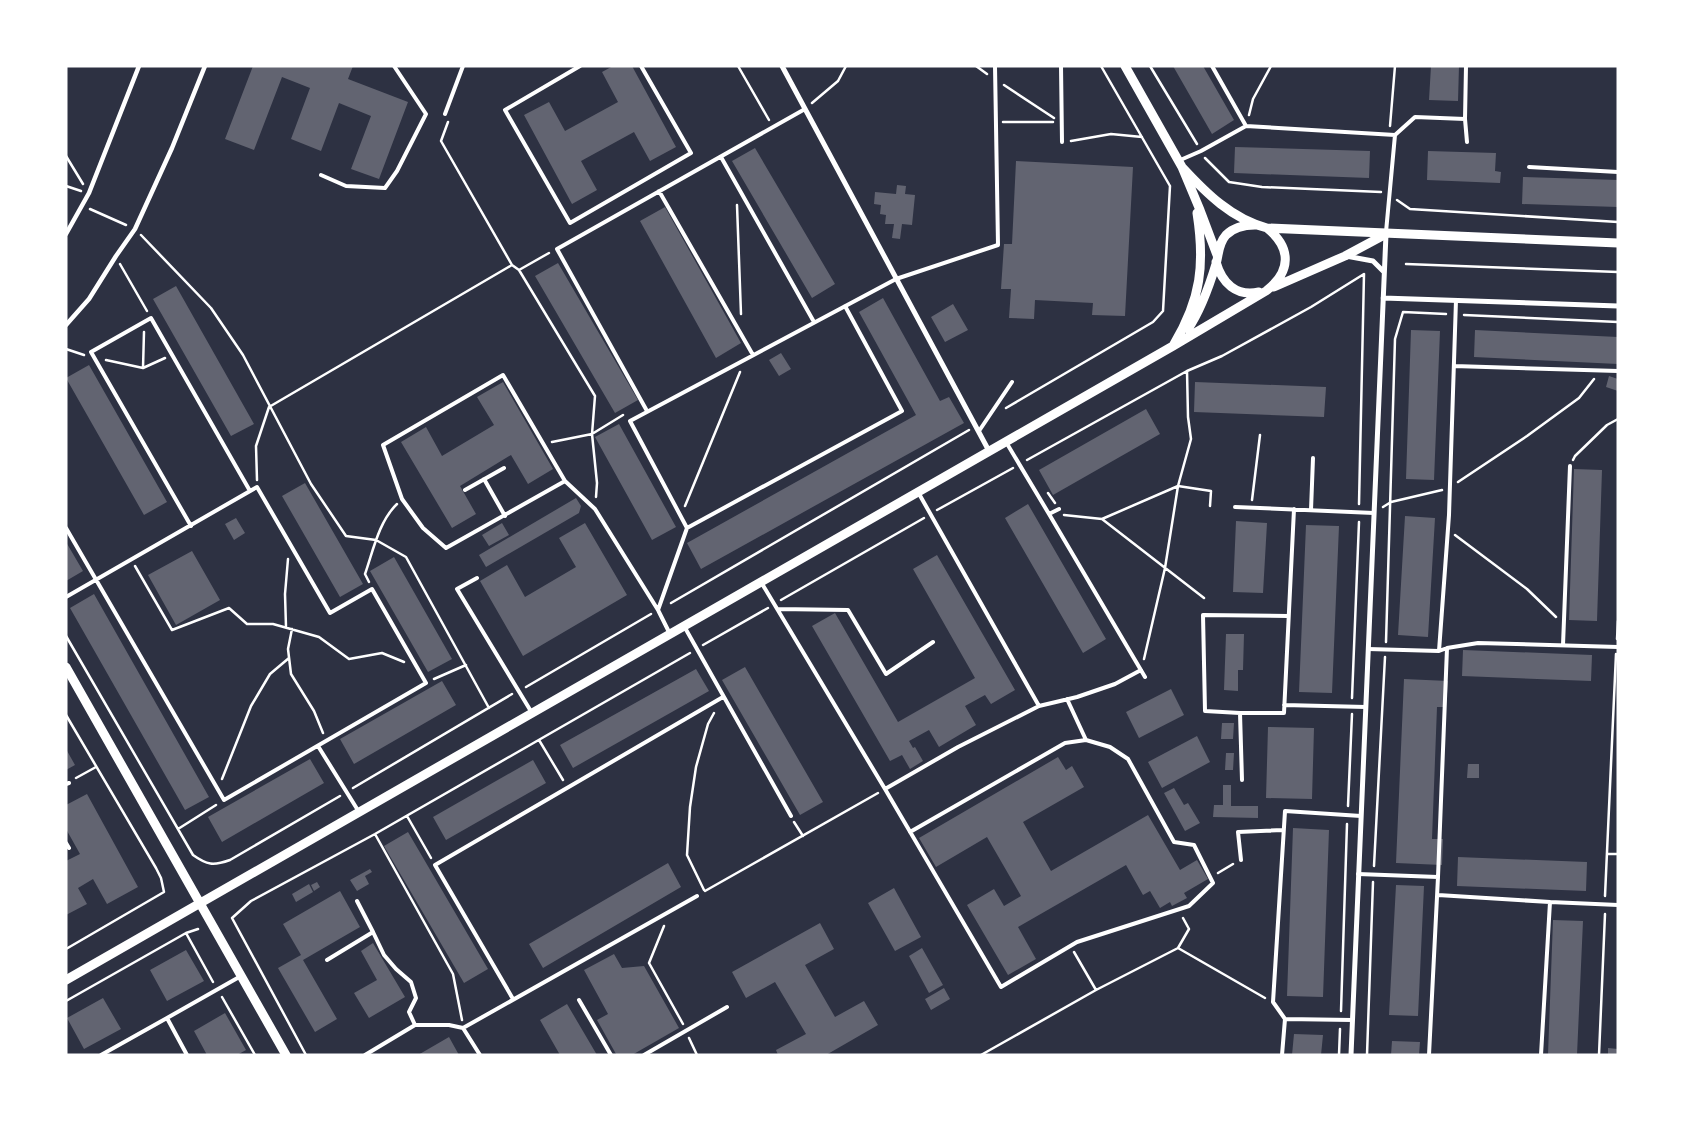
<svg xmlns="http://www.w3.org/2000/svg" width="1684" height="1121" font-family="'Roboto Condensed',sans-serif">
<rect width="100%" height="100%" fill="#2d3142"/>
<!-- building -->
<path fill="#626471" d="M253,66h100l-5,13 60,23 -29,77 -28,-10 20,-53 -32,-13 -18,48 -30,-12 19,-51 -28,-11 -28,73 -29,-11z
M613,66h19l44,81 -26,14 -16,-29 -53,29 16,29 -25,14 -48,-89 25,-13 16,29 53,-29 -16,-30z
M1173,66h30l31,54 -22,14z
M1431,66h28l-1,35 -29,-1z
M1235,147l135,4 -1,27 -135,-5z
M755,148l80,136 -23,14 -80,-137z
M1428,151l68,2 -1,18 6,1 -1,11 -73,-3z
M1016,161l117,6 -8,149 -33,-1 1,-12 -58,-3 -1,19 -25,-1 2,-29h-10l3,-45h8z
M1523,177l95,3v27l-96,-3z
M897,185l9,1 -1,8 10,1 -3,30 -10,-1 -2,15 -8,-1 2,-14h-9l1,-9 -6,-1 1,-9 -7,-1 1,-12 21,2z
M665,207l76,136 -25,15 -76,-137z
M558,263l80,137 -23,13 -80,-137z
M176,286l78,138 -23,12 -78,-137z
M883,298l57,103 9,-4 15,26 -263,146 -14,-26 229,-128 -57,-103z
M953,304l15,26 -23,12 -14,-25z
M1411,330l29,1 -6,149 -28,-1z
M1475,330l143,7v27l-144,-7z
M781,353l10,16 -12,7 -10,-16z
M89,365l78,137 -23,13 -78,-137z
M1609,376l9,3v12l-12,-4z
M503,382l50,87 -25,15 -17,-29 -51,31 16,28 -24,14 -51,-86 25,-15 16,29 52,-31 -17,-28z
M1195,382l131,5 -2,30 -130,-5z
M1146,409l14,25 -107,61 -14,-25z
M619,424l57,103 -24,13 -57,-103z
M1574,469l28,1 -5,151 -28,-1z
M305,483l58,101 -23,13 -58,-101z
M576,498l5,8 -2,7 -93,54 -7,-12z
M1028,504l78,135 -23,14 -78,-135z
M1405,516l30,2 -7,119 -30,-2z
M236,518l9,15 -11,7 -9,-16z
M1236,521l31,2 -4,70 -30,-1z
M502,523l7,12 -20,11 -7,-11z
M585,523l42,72 -104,61 -43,-75 27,-16 18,32 51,-30 -17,-29z
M1306,525l33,1 -7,167 -33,-1z
M66,542l17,29 -17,10z
M192,551l28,49 -44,25 -28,-50z
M937,555l78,135 -24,14 -6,-9 -20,11 11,19 -37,22 -10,-17 -20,11 4,7 2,-1 8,14 -13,8 -8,-14 -12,6 -78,-135 23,-13 63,109 77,-44 -62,-109z
M394,557l58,102 -24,13 -58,-101z
M94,594l115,203 -24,13 -115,-202z
M1226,634h18l-1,36h-5v21l-14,-1z
M1463,650l129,5 -1,26 -129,-5z
M745,667l78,135 -23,13 -78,-135z
M696,669l13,22 -136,77 -13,-23z
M1404,679l44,2 -2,26h-9l-5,132h11l-1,26 -46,-2z
M442,681l14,24 -102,59 -14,-25z
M1171,689l13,26 -45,23 -13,-26z
M1222,723h12l-1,16h-12z
M1268,727l46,1 -2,71 -46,-1z
M1197,736l13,26 -48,26 -14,-26z
M66,749l9,16 -9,5z
M1226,753h8l-1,17h-8z
M1058,757l8,13 6,-4 12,21 -61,35 28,49 97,-56 32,55 17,-10 11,19 -24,14 3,5 -15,8 -2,-4 -10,6 -10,-17 -7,4 -17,-30 -108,62 18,32 -28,16 -41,-70 27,-16 10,17 17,-10 -34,-59 -51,30 -17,-29z
M310,759l14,24 -102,59 -14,-25z
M533,760l13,23 -100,57 -13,-23z
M1468,764h11v14h-12z
M1223,785h8v21h27v12l-45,-1 1,-12h9z
M1174,788l10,17 4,-2 12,20 -15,8 -21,-38z
M87,794l51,93 -31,17 -14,-25 -15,9 9,16 -21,11v-54l14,-7 -14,-25v-24z
M1293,828l36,2 -6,167 -36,-1z
M408,832l80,137 -24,14 -80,-137z
M1458,857l129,5 -1,29 -129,-5z
M668,863l13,24 -138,81 -14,-24z
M370,869l2,3 -7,4 4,8 -12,7 -7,-11z
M317,882l3,5 -6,4 -3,-6z
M309,884l4,8 -17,10 -4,-8z
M1396,885l28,1 -6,130 -29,-1z
M894,888l27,49 -26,14 -27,-48z
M340,891l20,36 -57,33 34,59 -22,13 -37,-64 23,-13 -18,-31z
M1553,920l30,1 -6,134h-29z
M820,923l14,26 -29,16 30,52 29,-16 14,24 -52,30h-48l-2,-5 30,-16 -31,-52 -29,16 -14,-26z
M373,943l32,54 -36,21 -15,-25 23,-13 -16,-29z
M922,948l21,37 -14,8 -20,-37z
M186,950l18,31 -37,20 -17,-31z
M614,954l8,14 22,-2 35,62 -47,27 -16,-1 -19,-34 11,-6 -24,-44z
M944,988l6,11 -19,11 -6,-11z
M103,998l18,31 -37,20 -17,-31z
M567,1004l30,51h-37l-20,-35z
M225,1013l21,37 -9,5h-30l-13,-24z
M1294,1034l29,1 -2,20h-29z
M449,1037l10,18h-41z
M1392,1041l28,1 -1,13h-28z
M1608,1048l10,1v6h-10z"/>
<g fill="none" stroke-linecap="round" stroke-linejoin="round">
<!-- path -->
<path stroke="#fff" stroke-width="2.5" d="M738,66l31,54
M976,66l11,8
M1150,66l47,78
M1004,85l50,33
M812,103l26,-22 8,-15
M1249,115l4,-16 18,-33
M448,122l-7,19 71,124 7,5 30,-17
M1003,122h50
M1390,126l5,-60
M1071,141l40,-7 31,3
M66,156l17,28
M1205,158l24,24 33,5 119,5
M66,186l15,5
M1397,200l13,9 208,13
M737,205l4,109
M90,209l36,16
M141,235l70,73 32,47 68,129 35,52 30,4 30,17 83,151
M120,264l27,47
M1406,264l212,8
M519,270l76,126 -3,38 5,49 -1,14
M1464,315l154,7
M66,349l18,6
M106,360l37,8 22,-10
M143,368l1,-36
M1006,408l147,-86 10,-11 7,-125 -69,-120
M552,442l40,-8 31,-19
M1027,460l160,-89 35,-15 89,-49 53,-33 -5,230
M1573,460l2,-4 32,-31 11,-6
M257,480l-1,-34 13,-39 243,-142
M1458,482l69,-46 52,-38 15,-19
M1048,493l7,10
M1252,500l8,-65
M685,506l55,-134
M1383,507l8,-5 51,-12
M937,510l76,-42
M1064,515l38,4 102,79
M1102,519l76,-33 33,5 -1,15
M1455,535l72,54 29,28
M135,566l37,64 57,-22 18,16h26l46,13 30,22 33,-6 22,9
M369,582l-4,-8c8,-23 14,-53 32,-70
M781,600l143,-82
M671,603l298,-173
M286,627l-1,-33 3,-35
M292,629l-4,20 3,25 23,37 9,22
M66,636l127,219c14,10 20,11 37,5l110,-64
M1617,639l1,-18
M1386,642l9,-303 8,-27 43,2
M703,645l65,-37
M1144,659l21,-91 13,-82 13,-47 -3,-22 -1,-46
M434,679l32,-14
M526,687l125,-73
M1352,698l7,-176
M66,715l90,153 5,10 3,14 -98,57
M539,740l24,40
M76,778l20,-11
M222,779l29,-73 19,-32 19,-16
M353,788l159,-94
M1348,806l4,-92
M407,816l24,42
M794,822l9,14
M178,829l38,-24
M375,834l78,140 9,46
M1607,854h11
M1374,866l11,-209
M1218,873l15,-9
M704,890l-17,-35 3,-48 6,-40 12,-43 6,-11
M705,891l173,-98
M1605,896l11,-242
M664,926l-15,37 34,61
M186,933l27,49
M1178,948l11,-19 -6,-11
M1074,952l22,38
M222,997l33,58
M66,1001l120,-68 12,-4
M1341,1011l6,-187
M689,1038l8,17
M306,1055l-74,-137 19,-17 124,-67 315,-181
M981,1055l115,-65 82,-42 87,50
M1339,1055l1,-26
M1367,1055l6,-173
M1599,1055l6,-141"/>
<!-- service -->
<path stroke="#fff" stroke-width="4" d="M580,66l-75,44 65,113 121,-70 -50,-87
M1061,66l1,76
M1212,66l34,60
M1466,66l-1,53 2,23
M445,114l18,-48
M721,157l93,165
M1178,161l23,-10 45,-25 149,9
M1529,167l89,5
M321,175l25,11 39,2 12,-17 29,-57 -32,-48
M659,191l94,164
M1386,232l9,-97 20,-18 50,2
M1456,300l-7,215 -10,136 8,-3 31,-5 140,4
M1454,366l164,5
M647,411l-90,-162 248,-140
M979,431l33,-49
M1006,442l43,72 10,-5
M484,479l21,37
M565,481l-62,-106 -120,70 19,54 21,29 23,20 119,-67 30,28 63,101 12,24
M465,490l39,-22
M918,492l121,214
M1235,507l139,6
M1311,510l2,-52
M1049,514l96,163
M191,526l-100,-174 60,-34 99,173
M66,528l158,272 202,-117 -54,-94 -42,24 -73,-126 -191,110
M687,528l-57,-107 266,-142 102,-34 -3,-179
M477,578l-20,11 75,124
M761,582l124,207 116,198 76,-45 112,-36 24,-23 -19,-38 -20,-3 -46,-83 -18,-12 -24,-7 -21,3 -155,89
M778,609l70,1 38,64 47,-32
M658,610l29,-82 215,-117 -57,-105
M684,626l107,190
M1563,645l7,-179
M1368,649l71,2
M1067,699l19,41
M1284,705l82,2
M1240,713h44l10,-204
M318,746l41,66
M1242,780l-2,-67 -35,-2 -2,-96 85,1
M66,784l3,-1
M885,789l73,-42 81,-41 38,-9 38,-13 26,-14
M66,843l3,5
M1241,860l-3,-28 45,-2
M1358,874l80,3 -9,178
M1438,877l9,-229
M1438,895l112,7 -9,153
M357,901l16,31
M1550,902l68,3
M327,960l46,-28 11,23 12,14 15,13 5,16 -7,14 6,13
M513,999l-78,-134 288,-168
M579,1000l32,55
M167,1018l74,-42
M1285,1019l67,1
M463,1028l234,-132
M101,1055l66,-37 20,37
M365,1055l50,-30h34l14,3 17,27
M644,1055l83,-48
M1282,1055l3,-36 -12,-17 12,-191 76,5"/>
<!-- pedestrian -->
<path stroke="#fff" stroke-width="4.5" d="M66,234l23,-41 50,-127
M66,325l23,-26 27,-43 19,-27 37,-81 33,-82"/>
<!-- minor -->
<path stroke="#fff" stroke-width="5" d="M782,66l207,385
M1346,256l27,5 11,11
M1383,298l235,8
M1351,1055l35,-821"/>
<!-- tertiary -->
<path stroke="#fff" stroke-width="9" d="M1125,66l57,101 18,43 17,45
M1182,167c24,26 50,52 85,61l351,15
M1216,262c6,21 20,35 43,30
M1274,287l71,-31 41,-22
M1188,329c13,-19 21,-42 28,-65 3,-10 2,-20 10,-29 8,-8 18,-10 29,-10
M1174,344c27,-45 31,-80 23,-131
M66,667l220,388
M66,980l1107,-634 93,-55c25,-19 26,-43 1,-63"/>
</g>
<!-- border -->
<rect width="1684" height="1121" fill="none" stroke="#ffffff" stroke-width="135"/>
</svg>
